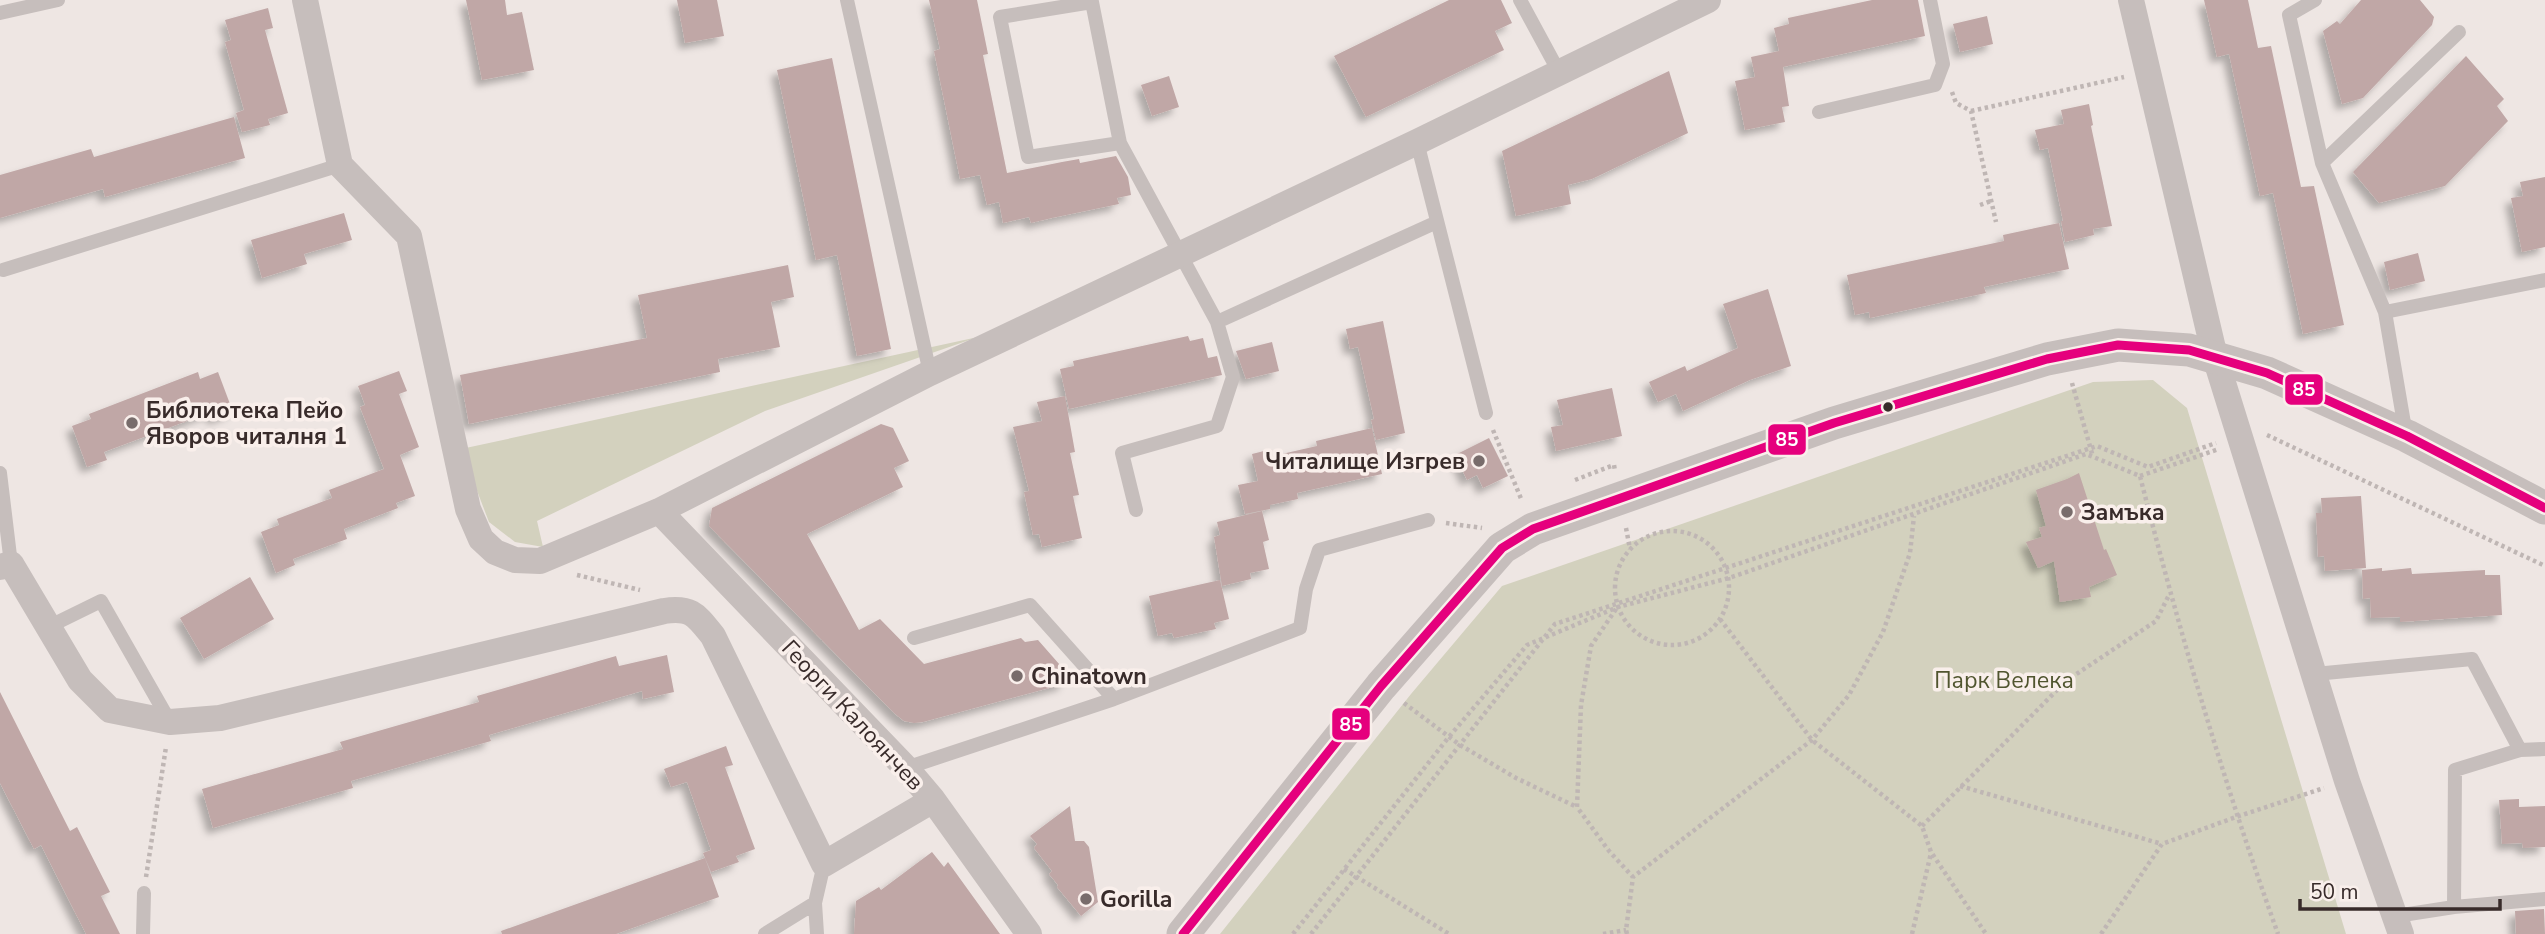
<svg xmlns="http://www.w3.org/2000/svg" width="2545" height="934" font-family="'Nunito Sans',sans-serif">
<defs>
<filter id="shadow"><feDropShadow dx="-6" dy="6" stdDeviation="3.5" flood-color="#0004"/></filter>
</defs>
<rect width="100%" height="100%" fill="#eee6e3"/>
<!-- green -->
<path fill="#d3d1be" d="M978,337l-213,74 -228,110 6,26 -28,-5 -26,-20 -28,-73z
M2153,380l34,28 159,526h-1126l191,-240 91,-108 591,-204z"/>
<!-- building -->
<path fill="#c0a7a6" filter="url(#shadow)" d="M466,0h39l2,15 15,-3 12,58 -52,10z
M677,0h40l7,36 -39,7z
M929,0h48l11,54 -5,1 24,118 55,-11 17,-3 1,4 36,-7 12,21 3,18 -14,3 2,6 -67,14 -21,5 -2,-6 -26,6 -4,-21 -12,3 -7,-30 -20,4 -26,-128 6,-2z
M1449,0h52l11,23 -17,8 9,19 -138,67 -32,-61z
M1872,0h46l7,36 -142,31 6,39 -7,1 3,15 -40,8 -10,-49 20,-4 -4,-20 28,-6 -5,-23 15,-4 -1,-6z
M2204,0h44l10,48 13,-2 30,141 13,-1 30,139 -41,9 -30,-141 -13,3 -31,-142 -12,3z
M2361,0h59l14,17 -2,8 -69,73 -21,6 -19,-73 14,-10 3,3z
M268,8l5,20 -8,2 23,83 -20,6 2,6 -28,7 -6,-19 8,-3 -19,-68 6,-2 -6,-20z
M1987,16l6,28 -33,8 -7,-28z
M2466,56l38,43 -7,7 11,15 -63,65 -66,17 -26,-31z
M832,58l59,291 -34,7 -20,-101 -21,5 -39,-190z
M1669,71l19,62 -96,46 -24,6 3,19 -55,12 -14,-65z
M1169,76l10,31 -27,9 -11,-31z
M2089,104l4,21 -2,1 21,100 -19,3 1,6 -29,7 -4,-21h2l-15,-73 -8,2 -5,-20 29,-6 -3,-14z
M234,117l11,41 -140,39 -2,-8 -103,29v-43l91,-26 3,8z
M2545,177v70l-23,5 -11,-54 12,-2 -3,-14z
M344,213l8,27 -48,14 3,10 -45,14 -11,-38z
M2059,223l10,46 -85,18 2,6 -116,25 -1,-6 -14,3 -8,-40 157,-34 -1,-6z
M2418,253l7,28 -35,9 -6,-28z
M788,265l6,32 -23,5 9,45 -62,12 2,13 -251,52 -9,-49 187,-37 -9,-43z
M1768,289l23,77 -41,14 -67,31 -7,-17 -18,8 -9,-20 36,-16 2,5 51,-23 -15,-44z
M1383,321l22,112 -29,7 -5,-20 3,-1 -16,-72 -8,2 -4,-20z
M1188,336l2,5 13,-3 5,20 9,-2 5,19 -153,34 -9,-40 14,-3 -1,-5z
M1272,342l7,29 -33,8 -10,-28z
M399,371l8,20 -8,3 20,53 -19,8 15,41 -19,7 2,5 -54,21 3,10 -54,20 2,6 -19,8 -15,-41 18,-7 -2,-6 55,-21 -3,-8 55,-21 -24,-62 5,-2 -7,-19z
M198,372l2,7 18,-7 15,40 -19,7 -3,-7 -107,40 3,8 -20,7 -15,-41 19,-7 -2,-5z
M1612,388l10,48 -66,15 -5,-24 12,-2 -6,-25z
M1065,396l10,56 -5,1 9,42 -6,1 9,42 -40,9 -3,-13 -6,1 -9,-43 5,-1 -16,-64 29,-6 -5,-19z
M881,424l12,4 16,33 -15,7 9,19 -96,47 52,96 21,-11 44,45 97,-26 4,4 13,-2 29,33 -3,11 -141,38 -9,1 -10,-2 -10,-8 -185,-187 3,-18z
M1372,428l10,46 -85,19 1,6 -28,6v4l-25,5 -7,-29 20,-4 -6,-27 20,-5 1,7 44,-10 -1,-5z
M1489,438l19,38 -25,12 -6,-13 -10,5 -12,-25z
M2079,473l25,77 2,-1 11,26 -28,12 2,10 -31,5 -6,-41 -16,7 -12,-26 16,-5 -3,-9 7,-2 -10,-36 31,-11z
M2361,496l5,72 -41,3 -1,-15 -6,1 -2,-44h6l-1,-15z
M1262,511l7,29 -6,2 6,27 -19,4 1,6 -29,7 -8,-49 6,-2 -3,-13z
M2382,568v3l29,-3 1,6 73,-4v5h15l2,40 -102,7v-5l-29,1 -1,-20 -7,1 -1,-29z
M250,577l24,42 -70,40 -24,-41z
M1220,580l9,39 -15,4 2,6 -42,9 -2,-5 -14,3 -9,-40z
M667,655l7,37 -31,7 -1,-8 -153,44 2,6 -140,40 2,7 -140,40 -11,-39 141,-40 -3,-7 139,-40 -2,-6 139,-40 3,10z
M0,692l70,139 7,-4 33,65 -9,4 19,38h-34l-45,-89 -7,4 -34,-66z
M726,746l7,19 -8,2 30,82 -19,7 3,6 -28,10 -8,-19 8,-3 -24,-68 -16,5 -7,-18z
M2519,799v8l26,-1v41l-22,1 -1,-5 -20,1 -3,-44z
M1070,806l5,35h9l5,6 9,55 -17,14 -24,-29 1,-2 -9,-11 3,-3 -18,-23 3,-4 -7,-8z
M932,852l12,15 4,-5 52,72h-146l2,-33 23,-14 2,3z
M705,858l14,39 -103,37h-114l-1,-3z
M2544,909l1,25h-29l-1,-23z"/>
<g fill="none" stroke-linecap="round" stroke-linejoin="round">
<!-- path -->
<path stroke="#bfb6b4" stroke-width="4.5" stroke-dasharray="3.5 3.5" stroke-linecap="butt" d="M1952,92l4,11 15,8 25,111
M1971,111l153,-34
M1980,205l11,-4
M2072,383l21,74
M1493,430l29,71
M2267,435l278,131
M2140,476l79,-27
M1575,480l39,-15 1,6
M1446,523l36,5
M1626,528l4,21
M1615 588a57 57 0 1 1 114 0a57 57 0 1 1-114 0Z
M577,575l63,15
M1616,609l-25,37 -10,59 -4,102 32,44 24,26
M1720,619l92,121 110,86 9,26 55,82
M1404,703l56,42 56,33 61,29
M1960,786l202,58
M1922,826l144,-145 90,-60 13,-26
M1344,869l105,65
M146,877l20,-130
M1293,934l155,-196 79,-93 91,-38 111,-29 357,-124 54,22c39,155 84,307 138,458
M1311,934l244,-310 542,-178 51,21 68,-24
M1603,934l23,-4
M1627,934l-1,-4 7,-53 179,-137 37,-45 34,-63 27,-79 4,-37
M1912,934l19,-81
M2101,934l61,-90 74,-27 88,-29"/>
<!-- service -->
<path stroke="#c6bebc" stroke-width="14" d="M847,0l83,373
M1520,0l39,72
M2315,0l-26,15 33,148 63,149 21,123
M0,13l58,-13
M1819,112l116,-27 8,-21 -13,-64
M1417,142l69,271
M1120,143l-28,-141 -92,15 28,140 92,-14 97,179 220,-100
M2322,163l137,-131
M3,270l337,-105
M2385,312l160,-32
M0,473l11,91
M1136,510l-14,-57 95,-27 16,-49 -16,-55
M48,627l53,-26 69,121
M914,638l116,-33 84,94
M2315,674l157,-15 48,91
M906,768l208,-69 186,-71 6,-39 13,-39 109,-30
M815,903l2,31
M2454,907l1,-137 65,-20 25,-1
M2396,916l58,-9 91,-8
M143,934l1,-41
M765,934l50,-31 9,-39"/>
<!-- minor -->
<path stroke="#c6bebc" stroke-width="26" d="M305,0l35,165 69,71 59,273 13,30 14,13 20,8 25,1 119,-50 271,-138 487,-231 291,-142
M2131,0l84,357 132,424 54,153
M659,511l247,257 27,32 96,134
M0,567l11,-3 69,116 30,30 60,12 50,-4 444,-107c28,-4 32,4 49,25l111,228 109,-64"/>
<!-- tertiary -->
<path stroke="#c6bebc" stroke-width="33" d="M1183,934l198,-248 121,-138 31,-19 301,-106 213,-64 71,-14 71,5 78,23 140,63 138,72"/>
<!-- bus-1 casing -->
<g stroke="#f9efeb" stroke-width="14">
<path id="bus-1" d="M1183,934l198,-248 121,-138 31,-19 301,-106 213,-64 71,-14 71,5 78,23 140,63 138,72"/>
</g>
<!-- bus-1 -->
<use href="#bus-1" stroke="#e5007d" stroke-width="9"/>
</g>
<!-- markers -->
<circle fill="#382b2a" stroke="#f9efeb" stroke-width="2.5" cx="1888" cy="407" r="6"/>
<g fill="#786c6b" stroke="#f9efeb" stroke-width="2.5">
<circle cx="132" cy="423" r="7"/>
<circle cx="1479" cy="461" r="7"/>
<circle cx="2067" cy="512" r="7"/>
<circle cx="1017" cy="676" r="7"/>
<circle cx="1086" cy="899" r="7"/>
</g>
<g text-anchor="middle" stroke-width="7" stroke-linejoin="round" paint-order="stroke">
<!-- poi labels -->
<g font-size="23" font-weight="bold" fill="#382b2a" stroke="#f9efeb" text-anchor="start">
<text x="146" y="418">Библиотека Пейо<tspan x="146" dy="26">Яворов читалня 1</tspan></text>
<text x="1465" y="469" text-anchor="end">Читалище Изгрев</text>
<text x="2081" y="520">Замъка</text>
<text x="1031" y="684">Chinatown</text>
<text x="1100" y="907">Gorilla</text>
</g>
<!-- park labels -->
<g font-size="23" fill="#50552f" stroke="#f9efeb">
<text x="2004" y="688">Парк Велека</text>
</g>
<!-- street labels -->
<g font-size="23" fill="#382b2a" stroke="#f9efeb">
<text transform="translate(853 715) rotate(47)" y="8">Георги Калоянчев</text>
</g>
</g>
<g stroke="#f9efeb" stroke-width="2.5">
<rect x="2284" y="373" width="40" height="33" rx="7" fill="#e5007d"/>
<rect x="1767" y="423" width="40" height="33" rx="7" fill="#e5007d"/>
<rect x="1331" y="707" width="40" height="34" rx="7" fill="#e5007d"/>
</g>
<g font-size="19" text-anchor="middle" font-weight="bold" fill="#fff">
<text x="2304" y="396">85</text>
<text x="1787" y="446">85</text>
<text x="1351" y="731">85</text>
</g>
<!-- scale -->
<path d="M2300 899v10h200v-10" fill="none" stroke="#382b2a" stroke-width="3.5"/>
<text x="2310" y="899" font-size="21" fill="#382b2a" stroke="#f9efeb" stroke-width="5" paint-order="stroke">50 m</text>
</svg>
